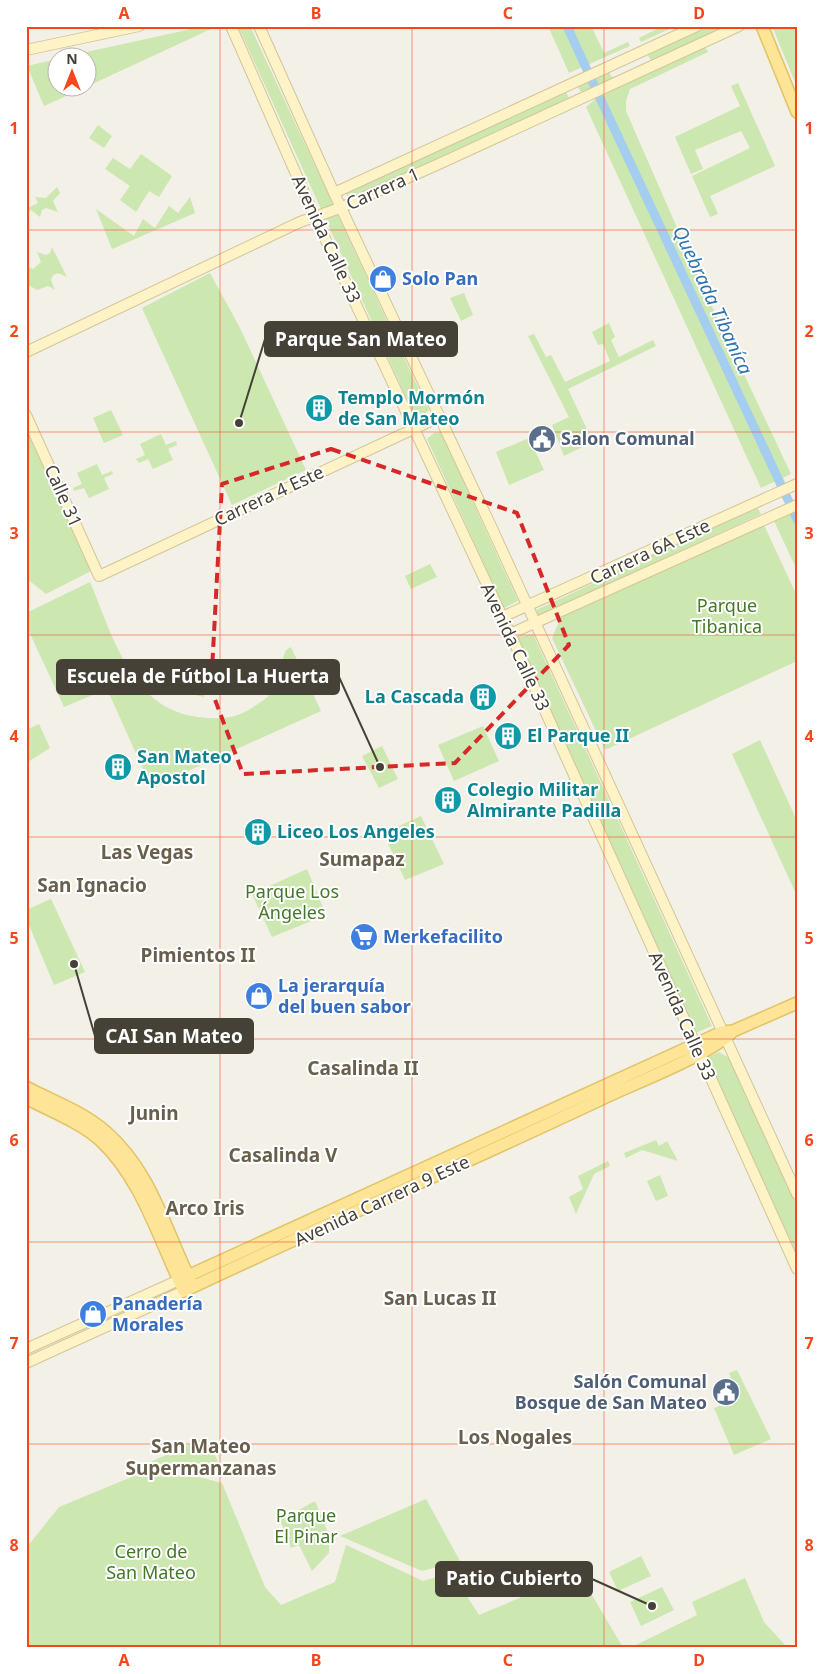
<svg xmlns="http://www.w3.org/2000/svg" width="823" height="1674" font-family="'Noto Sans',sans-serif">
<rect width="100%" height="100%" fill="#f3f0e7"/>
<!-- green -->
<path fill="#cce7b0" d="M205,26h8v2l-125,58v-28l-24,-1z
M238,26h12l179,385 -14,6z
M548,26h43l13,27 24,-11 2,4 -61,27z
M663,26h13l-35,16 -2,-4z
M710,26h16l-75,35 -3,-6z
M772,26h25v61z
M705,47l3,5 -78,37 -4,12v10l76,174 89,189 -30,14 -175,-381 13,-11z
M57,59l1,29h26l-40,18 -17,-40z
M610,70v5l4,3 -33,14 -4,-6z
M738,83l37,83 -65,30 8,18 -8,3 -18,-41 58,-28 -9,-17 -46,19 8,19 -12,5 -16,-37 65,-31 -9,-20z
M565,90l4,8 -221,101 -2,-7z
M98,125l14,11 -8,12 -15,-10z
M141,154l31,22 -13,21 -10,-6 -13,21 -16,-12 10,-14 -25,-17 8,-11 17,11z
M57,187l3,6 -7,8 5,11 -12,-4 -4,2 -2,7 -9,-7 -5,2v-3l12,-6 -3,-6 11,1z
M190,197l5,16 -83,36 -16,-40 38,27 9,-17 12,9 14,-22 9,7z
M52,247l15,30 -9,-4 -5,2 -2,5 4,10 -7,-4 -11,4 -7,-4 -4,2v-22l7,3 8,-7 -4,-10 9,3 4,-2z
M210,273l30,55 66,142 -74,35 -90,-197z
M464,293l9,22 -12,6 -11,-23z
M609,323l6,14 -4,3 8,17 34,-17 3,6 -88,43 25,53 -29,14 -12,-31 17,-8 -41,-81 6,-2 12,23 5,-2 14,27 45,-21 -7,-17 -5,1 -6,-13z
M111,410l12,25 -19,8 -11,-25z
M26,429l65,142 -45,23 -20,-16z
M441,432l77,169 -14,7 -77,-169 7,-6z
M161,434l5,11 10,-4 1,4 -9,4 5,11 -20,9 -5,-10 -9,4 -3,-4 9,-4 -5,-11z
M529,438l15,32 -35,15 -13,-33z
M97,464l5,11 10,-4 1,3 -9,4 5,11 -20,9 -5,-10 -10,3 -1,-3 9,-4 -5,-11z
M757,507l4,7 -223,103 -2,-7z
M797,511v59l-23,-49z
M763,523l34,73v65l-192,89 -53,-112 9,-21z
M430,564l7,13 -26,12 -6,-13z
M90,582c23,54 41,127 108,135 34,4 44,-1 71,-21l-5,-4 11,-12 11,-30 5,-3 30,64 -144,65 -25,13 -45,-100 -43,18 -38,-82v-12z
M533,634l179,392 -17,7 -179,-396z
M159,678l45,2v17l-17,-4z
M39,724l11,24 -24,15v-33z
M483,726l16,35 -45,20 -16,-36z
M760,740l37,81v75l-65,-142z
M382,746l16,33 -19,9 -17,-32z
M421,816l23,48 -39,16 -22,-47z
M307,869l19,46 -54,22 -20,-43z
M51,899l34,73 -31,13 -28,-67v-8z
M719,1052l10,6 68,148v48l-91,-196z
M656,1140l3,6 8,-5 11,20 -36,-11 -16,8 -2,-5z
M608,1161l2,5 -16,8 -18,40 -7,-17 14,-8 -5,-13z
M660,1175l8,21 -12,5 -9,-20z
M737,1370l34,69 -37,16 -20,-47 24,-9 -9,-26z
M206,1437l17,35 -75,-9z
M134,1476l65,1 23,6 43,104 16,18 54,-23 11,-37 77,36 29,-8 27,42 100,-42 43,73 3,2h-599l1,-101 32,-40z
M426,1499l34,62 -38,10 -82,-35z
M315,1501l14,34v18l-17,18 -13,-26 -8,3 -11,-28z
M641,1556l10,20 -33,15 -9,-19z
M745,1578l19,44 21,23 12,3h-167l67,-33 -5,-13z
M662,1587l12,23 -33,16 -11,-24z"/>
<g fill="none" stroke-linecap="round" stroke-linejoin="round">
<!-- canal -->
<path stroke="#a4cdef" stroke-width="9" d="M567,26l20,44
M591,79l4,8
M599,96l198,423"/>
<!-- secondary casing -->
<g stroke="#d3c598" stroke-width="12">
<path id="secondary" d="M231,26l83,189 200,427 283,627
M259,26l75,167 156,331 307,670
M26,50l113,-24
M334,193l363,-167
M26,352l274,-130 40,-14 101,-45 298,-137
M26,415l73,161 340,-159
M502,617l295,-133
M510,634l287,-129
M26,1349l153,-69
M26,1363l158,-72"/>
</g>
<!-- primary casing -->
<g stroke="#e2c366" stroke-width="14">
<path id="primary" d="M762,26l35,86
M26,1087c26,14 58,25 80,45 45,39 59,97 84,148
M26,1098c24,13 54,24 74,42 42,39 59,100 84,151 140,-66 282,-128 422,-194 29,-14 108,-44 127,-66
M179,1280l543,-248 11,-1 64,-28"/>
</g>
<!-- secondary -->
<use href="#secondary" stroke="#fef3c6" stroke-width="10"/>
<!-- primary -->
<use href="#primary" stroke="#fde497" stroke-width="11"/>
</g>
<!-- marked area -->
<path fill="none" stroke="#d62828" stroke-width="4" stroke-dasharray="10 6" stroke-linejoin="round" d="M331,449l186,64 52,132 -114,118 -212,11 -32,-85 11,-205z"/>
<!-- grid -->
<path fill="none" stroke="#f7461b" stroke-width="1" stroke-opacity="0.55" d="M220,26v1622M412,26v1622M604,26v1622M26,230h771M26,432h771M26,635h771M26,837h771M26,1039h771M26,1242h771M26,1444h771"/>
<!-- icons -->
<defs>
<g id="shop-disc" transform="scale(1.4375)"><circle r="9.5" fill="#3f7fe0" stroke="#fff"/><path d="M-5-2.5h2.3a2.7 3.5 0 0 1 5.4 0H5L5.5 6h-11ZM-1.5-2.5h3a1.5 2.3 0 0 0-3 0Z" fill="#fff"/></g>
<g id="building-disc" transform="scale(1.4375)"><circle r="9.5" fill="#0f9aa8" stroke="#fff"/><path d="M-4-6H4V6H1V3H-1V6H-4ZM-2.5-4.3h1.7v1.8h-1.7ZM.8-4.3h1.7v1.8H.8ZM-2.5-1h1.7V.8h-1.7ZM.8-1h1.7V.8H.8Z" fill="#fff"/></g>
<g id="civic-disc" transform="scale(1.4375)"><circle r="9.5" fill="#5c6f8a" stroke="#fff"/><path d="M-.6-6.5H3V-4.5H.6V-3L4-1V1h2V6H-6V1h2V-1L-.6-3ZM-1.2 2.5V6h2.4V2.5Z" fill="#fff"/></g>
<g id="supermarket-disc" transform="scale(1.4375)"><circle r="9.5" fill="#3f7fe0" stroke="#fff"/><path d="M-6-5.5h2.5l.6 2H6L4.5 2H-2.5L-4.4-4H-6ZM-1.5 3.2a1.3 1.3 0 1 0 .1 0ZM3 3.2a1.3 1.3 0 1 0 .1 0Z" fill="#fff"/></g>
</defs>
<g fill-rule="evenodd">
<use href="#shop-disc" x="383" y="279"/>
<use href="#building-disc" x="319" y="408"/>
<use href="#civic-disc" x="542" y="439"/>
<use href="#building-disc" x="483" y="697"/>
<use href="#building-disc" x="508" y="736"/>
<use href="#building-disc" x="118" y="767"/>
<use href="#building-disc" x="448" y="800"/>
<use href="#building-disc" x="258" y="832"/>
<use href="#supermarket-disc" x="364" y="937"/>
<use href="#shop-disc" x="259" y="996"/>
<use href="#shop-disc" x="93" y="1314"/>
<use href="#civic-disc" x="726" y="1392"/>
</g>
<g text-anchor="middle" stroke-width="4" stroke-linejoin="round" paint-order="stroke">
<!-- street labels -->
<g font-size="18" fill="#464136" stroke="#fff">
<text transform="translate(383 189) rotate(-24)" y="6">Carrera 1</text>
<text transform="translate(326 239) rotate(65)" y="6">Avenida Calle 33</text>
<text transform="translate(63 496) rotate(66)" y="6">Calle 31</text>
<text transform="translate(269 496) rotate(-25)" y="6">Carrera 4 Este</text>
<text transform="translate(650 552) rotate(-25)" y="6">Carrera 6A Este</text>
<text transform="translate(515 647) rotate(65)" y="6">Avenida Calle 33</text>
<text transform="translate(682 1016) rotate(66)" y="6">Avenida Calle 33</text>
<text transform="translate(382 1201) rotate(-25)" y="6">Avenida Carrera 9 Este</text>
</g>
<!-- shop labels -->
<g font-size="18" font-weight="bold" fill="#366cbe" stroke="#fff" text-anchor="start">
<text x="402" y="285">Solo Pan</text>
<text x="383" y="943">Merkefacilito</text>
<text x="278" y="992">La jerarquía<tspan x="278" dy="21">del buen sabor</tspan></text>
<text x="112" y="1310">Panadería<tspan x="112" dy="21">Morales</tspan></text>
</g>
<!-- culture labels -->
<g font-size="18" font-weight="bold" fill="#0d838f" stroke="#fff" text-anchor="start">
<text x="338" y="404">Templo Mormón<tspan x="338" dy="21">de San Mateo</tspan></text>
<text x="464" y="703" text-anchor="end">La Cascada</text>
<text x="527" y="742">El Parque II</text>
<text x="137" y="763">San Mateo<tspan x="137" dy="21">Apostol</tspan></text>
<text x="467" y="796">Colegio Militar<tspan x="467" dy="21">Almirante Padilla</tspan></text>
<text x="277" y="838">Liceo Los Angeles</text>
</g>
<!-- service labels -->
<g font-size="18" font-weight="bold" fill="#4e5e75" stroke="#fff" text-anchor="start">
<text x="561" y="445">Salon Comunal</text>
<text x="707" y="1388" text-anchor="end">Salón Comunal<tspan x="707" dy="21">Bosque de San Mateo</tspan></text>
</g>
<!-- park labels -->
<g font-size="18" fill="#44772a" stroke="#fff">
<text x="727" y="612">Parque<tspan x="727" dy="21">Tibanica</tspan></text>
<text x="292" y="898">Parque Los<tspan x="292" dy="21">Ángeles</tspan></text>
<text x="306" y="1522">Parque<tspan x="306" dy="21">El Pinar</tspan></text>
<text x="151" y="1558">Cerro de<tspan x="151" dy="21">San Mateo</tspan></text>
</g>
<!-- water labels -->
<g font-size="19" font-style="italic" fill="#3075b1" stroke="#fff">
<text transform="translate(713 300) rotate(65)" y="7">Quebrada Tibaníca</text>
</g>
<!-- neighbourhood labels -->
<g font-size="19" font-weight="bold" fill="#695f4d" stroke="#fff">
<text x="147" y="859">Las Vegas</text>
<text x="362" y="866">Sumapaz</text>
<text x="92" y="892">San Ignacio</text>
<text x="198" y="962">Pimientos II</text>
<text x="363" y="1075">Casalinda II</text>
<text x="154" y="1120">Junin</text>
<text x="283" y="1162">Casalinda V</text>
<text x="205" y="1215">Arco Iris</text>
<text x="440" y="1305">San Lucas II</text>
<text x="515" y="1444">Los Nogales</text>
<text x="201" y="1453">San Mateo<tspan x="201" dy="22">Supermanzanas</tspan></text>
</g>
</g>
<!-- callouts -->
<path fill="none" stroke="#464136" stroke-width="2" d="M239 423L265 339M380 767L339 677M74 964L95 1036M652 1606L592 1579"/>
<g fill="#464136" stroke="#fff" stroke-width="2">
<circle cx="239" cy="423" r="5"/>
<circle cx="380" cy="767" r="5"/>
<circle cx="74" cy="964" r="5"/>
<circle cx="652" cy="1606" r="5"/>
</g>
<g fill="#464136" stroke="#464136" stroke-width="2">
<rect x="265" y="322" width="192" height="34" rx="5"/>
<rect x="57" y="660" width="282" height="34" rx="5"/>
<rect x="95" y="1019" width="158" height="34" rx="5"/>
<rect x="436" y="1562" width="156" height="34" rx="5"/>
</g>
<g font-size="19" text-anchor="middle" font-weight="bold" fill="#fff">
<text x="361" y="346">Parque San Mateo</text>
<text x="198" y="683">Escuela de Fútbol La Huerta</text>
<text x="174" y="1043">CAI San Mateo</text>
<text x="514" y="1585">Patio Cubierto</text>
</g>
<!-- border -->
<rect width="823" height="1674" fill="none" stroke="#ffffff" stroke-width="55"/>
<!-- north arrow -->
<g transform="translate(72 72)"><circle r="24" fill="#ffffff" stroke="#b5b3af"/>
<path d="M0-4L9 19L0 12L-9 19Z" fill="#f7461b"/>
<text y="-8" font-size="14" font-weight="bold" text-anchor="middle" fill="#464136">N</text>
</g>
<rect x="28" y="28" width="768" height="1618" fill="none" stroke="#f7461b" stroke-width="2"/>
<g font-size="16" text-anchor="middle" font-weight="bold" fill="#f7461b">
<text x="124" y="19">A</text>
<text x="316" y="19">B</text>
<text x="508" y="19">C</text>
<text x="699" y="19">D</text>
<text x="14" y="134">1</text>
<text x="809" y="134">1</text>
<text x="14" y="337">2</text>
<text x="809" y="337">2</text>
<text x="14" y="539">3</text>
<text x="809" y="539">3</text>
<text x="14" y="742">4</text>
<text x="809" y="742">4</text>
<text x="14" y="944">5</text>
<text x="809" y="944">5</text>
<text x="14" y="1146">6</text>
<text x="809" y="1146">6</text>
<text x="14" y="1349">7</text>
<text x="809" y="1349">7</text>
<text x="14" y="1551">8</text>
<text x="809" y="1551">8</text>
<text x="124" y="1666">A</text>
<text x="316" y="1666">B</text>
<text x="508" y="1666">C</text>
<text x="699" y="1666">D</text>
</g>
</svg>
